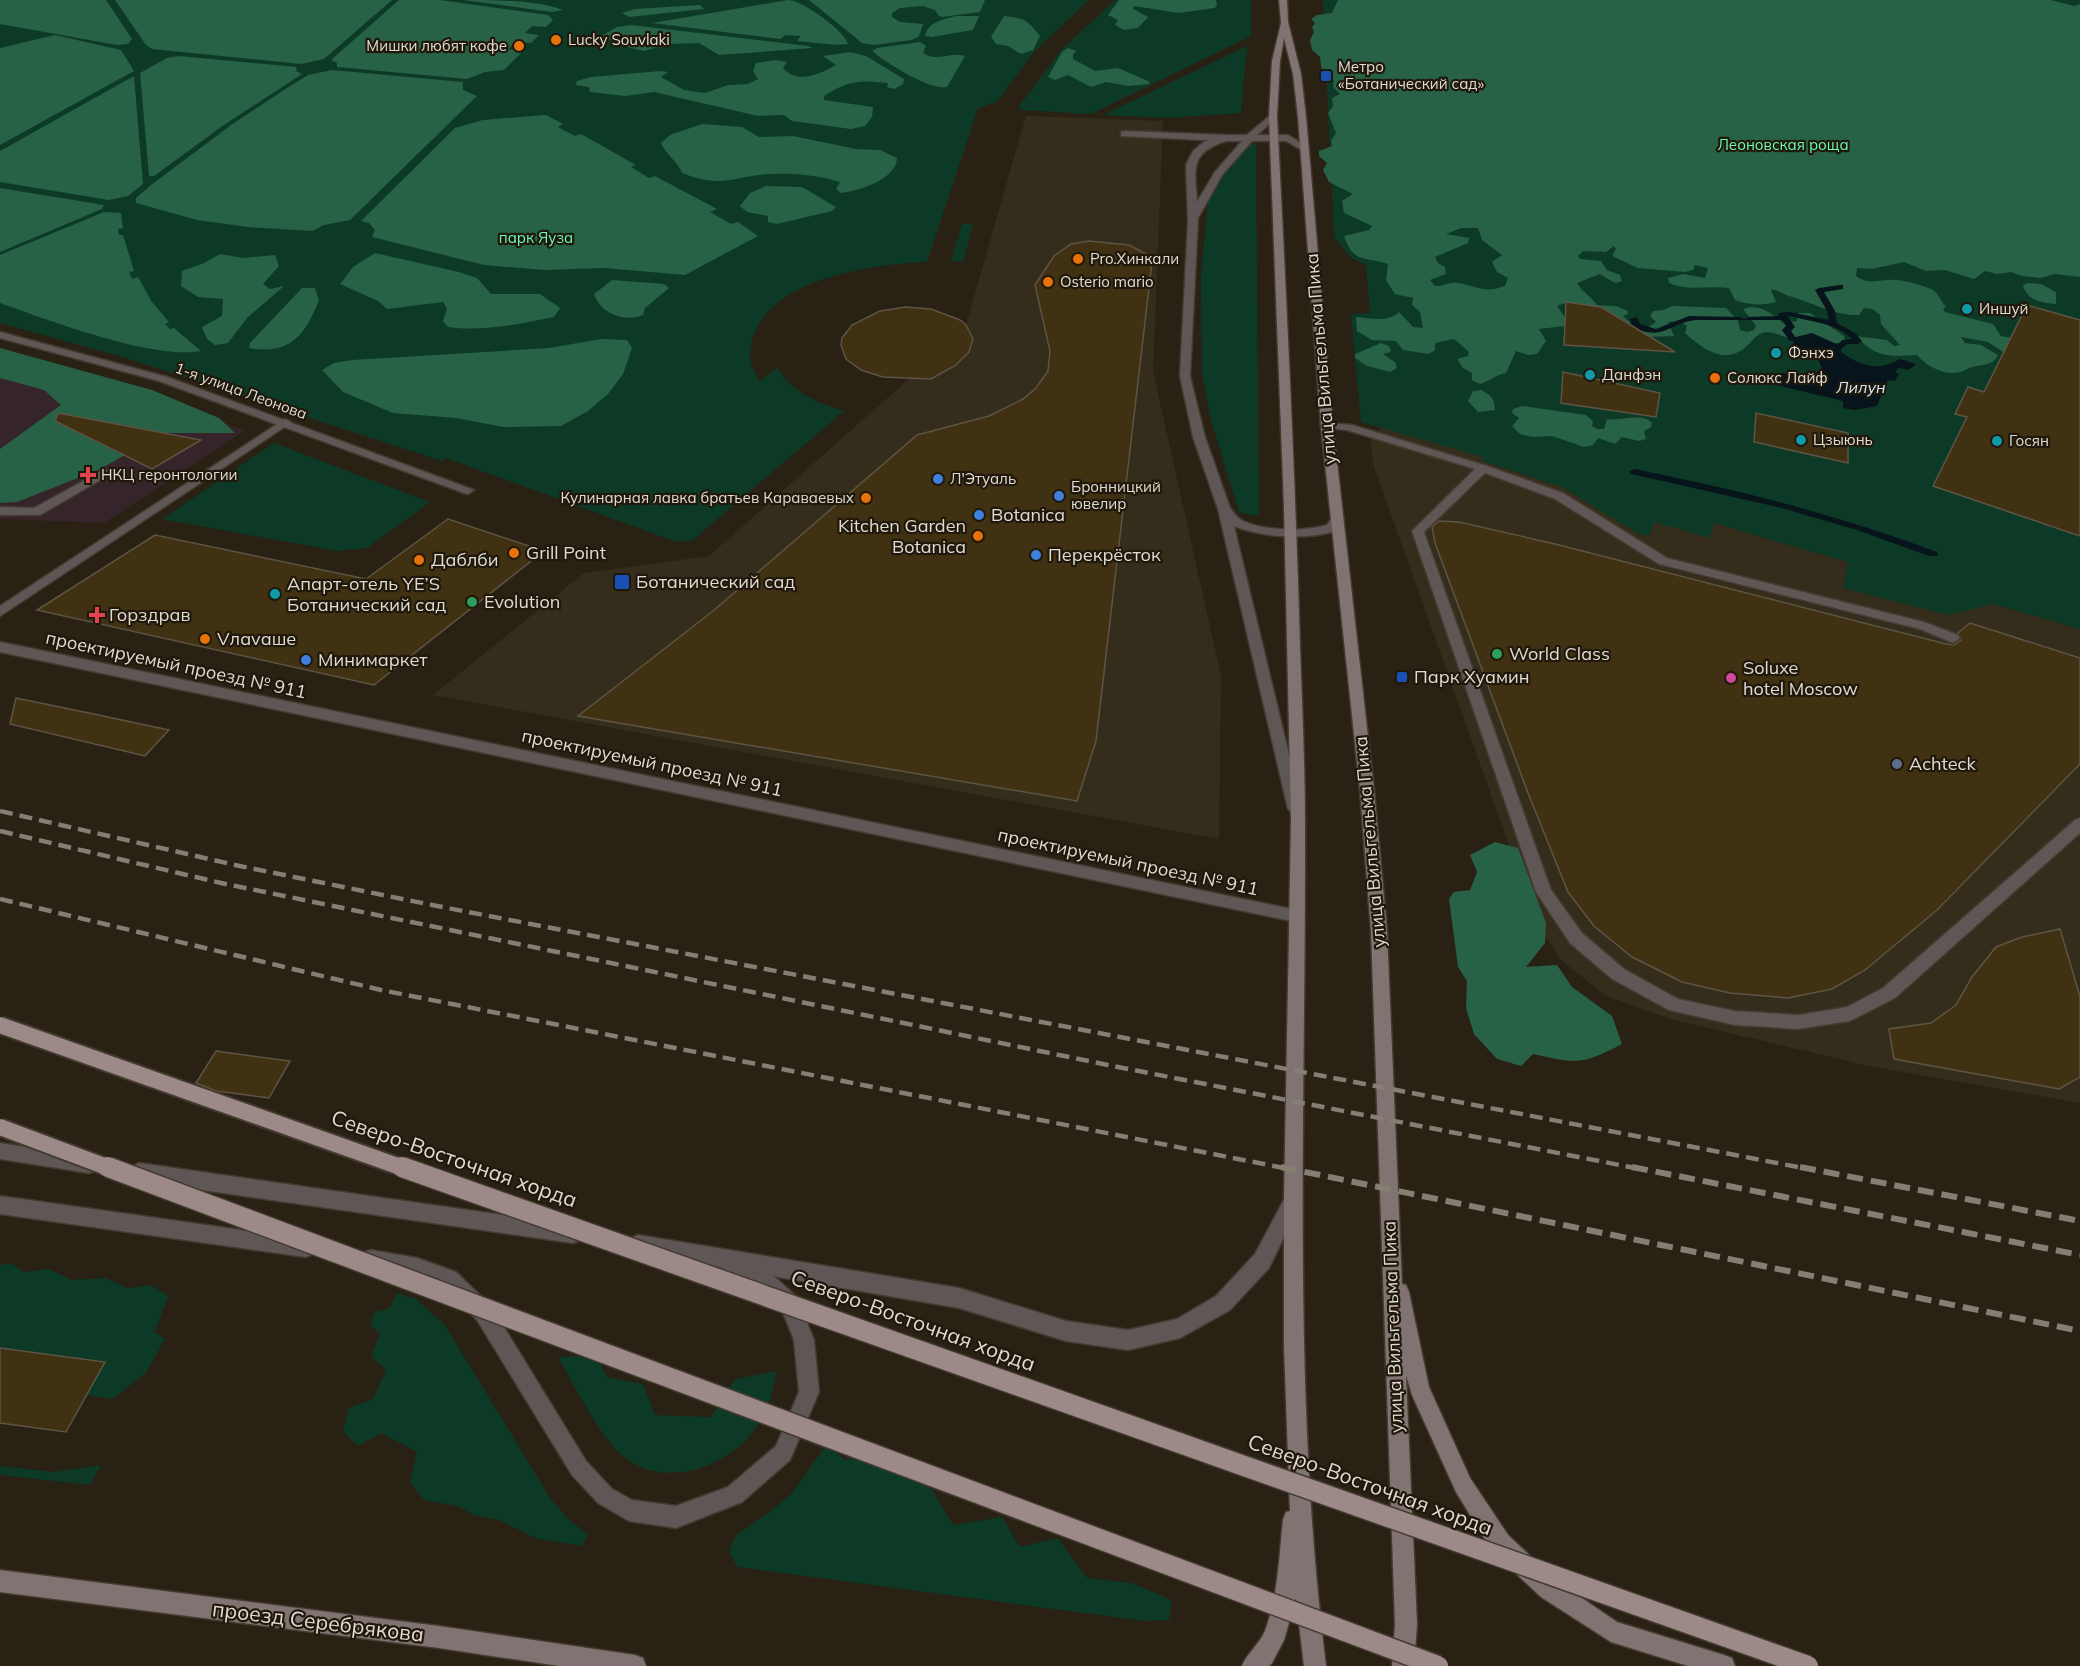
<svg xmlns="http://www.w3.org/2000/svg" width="2080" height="1666" font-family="Mulish,sans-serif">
<rect width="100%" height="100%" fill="#292114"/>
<!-- commercial -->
<path fill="#342d1c" d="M1026,116l137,5 -10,250 68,305 -2,163 -786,-144 151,-122 125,-17 200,-177 14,-2 33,-12 7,-5 9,-13 1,-8 -7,-14z
M1381,427l699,202v474l-211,-37 -199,-47 -64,-23 -45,-36 -25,-39 -162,-454 -4,-26z"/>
<!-- medical -->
<path fill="#36242b" d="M0,352l151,41 93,38 -140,92 -104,-4z"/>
<!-- green -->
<path fill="#0c3a26" d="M0,0h1089l-56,53 -36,49 -19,6 -51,154c-55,2 -176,18 -177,94 0,8 6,18 9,26l18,-14c18,25 37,34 67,43l-151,129 -16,2 -231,-84 -4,3 -319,-104 -123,-34z
M1115,0h136v36l-160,78 -70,-4 -2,-4 44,-58z
M1323,0h757v629l-86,-25 -46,11 -105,-27 5,-26 -134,-39 -4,15 -56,-16 -5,14 -10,-2 -77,-47 -79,-26v-4l-122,-35 -10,-108 19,-1 -4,-48 -15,-7 -17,-21z
M1247,46l-6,67 -74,5 -64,-3z
M1250,143h6l3,370 -5,3 -15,-4 -27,-88 -10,-48 -1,-101 7,-75 17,-28z
M962,224h11l-10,38 -12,-1z
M274,443l156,59 -63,46 -30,3 -175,-32z
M11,1263l13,9 25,-3 23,11 34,-2 21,10 24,-3 17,11 -13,36 10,7 -19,34 -34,26 -25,-4 18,-33 -105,-14v-83z
M397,1293l19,6 29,26 105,173 19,22 19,14 -6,12 -44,-7 -39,-19 -26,-5 -15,-9 -34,-6 -14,-18 7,-30 -36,-19 -23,13 -15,-15 6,-23 24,-9 13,-29 -15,-14 9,-22 -10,-10 5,-12 15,-4z
M596,1355l11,22 36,7 12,31 56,2 24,-38 42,-8c-4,19 -8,36 -18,52 -25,41 -86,65 -128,39 -28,-17 -56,-76 -73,-105z
M827,1444l18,16 40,-10 47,40 21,35 49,-8 18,30 38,-9 29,40 45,5 40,17 -3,20 -24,1 -408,-54 -8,-17 7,-15 34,-23 22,-19z
M101,1465l-11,20 -90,-10v-9l53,6z"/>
<!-- forest -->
<path fill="#276146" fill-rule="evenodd" d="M0,0h106l26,39 -4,5 -11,1 -117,-21z
M115,0h277l-68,59 -23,5 -149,-15 -6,-4z
M399,0h41l108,15 5,5 -7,7 -14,-1 -7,7 14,2 -8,8 -15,-1 -8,7 15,2 -19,19 -19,2 -18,7 -130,-12v-4l-6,-3z
M463,0c31,0 74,0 100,10l-11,2z
M788,0c14,0 57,31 60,44l-12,1 -39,-4 4,-5 -16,-1 -4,4 -129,-16z
M809,0h176l-5,12 -38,5 -3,-1 -4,-6 -12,-4 -23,2 -8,5v4l8,5 23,2 -4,12 -7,4 -38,5 -12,-2z
M1119,0h97l1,4 -2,4 -36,5 -45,-7 -1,3 15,8 -10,11 -14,2 -9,-5 3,-5 -10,-5z
M1338,0h713l23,6 6,-2v273l-25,-3 -14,4 -19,-2 -11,-4 -14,2 -12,-3 -11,8 -29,-9 -19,1 -22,-9 -32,7 -15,-1 -1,8c13,9 20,4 32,4 13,-1 30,4 43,9 9,4 8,12 15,17l-3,3 2,3 48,12 8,12 11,2 3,22 -27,-18 -27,-5 4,6 16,2 17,10c-5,11 -15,9 -25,12 -6,1 -11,6 -18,6 -14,1 -30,-8 -38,-18 -28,1 -40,4 -61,-19l31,4 7,6 6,-1 -19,-21 -1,-9 -8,-6 -8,-1 -5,7c-24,1 -48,-13 -70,-19 -7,-2 -11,-7 -18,-6l5,12c-13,4 -28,3 -41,-2l-6,-12c-21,-3 -40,4 -60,-5l-1,-5 15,-4 22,4 3,-10 -13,-3 -2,5 -8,2 -47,-4 -26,-12 4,-7 -2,-3 -8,6 -23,-1 -5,5 2,3 21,2 6,9 13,5 2,6 -7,2 -15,-9 -23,9c5,9 14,13 20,22l19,1 12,5v3l-5,2 7,6 -2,6 -63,-25 -8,3 10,14 -2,6 -26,3 7,12 -9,13 -9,1 -12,-4 -10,22c-11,2 -16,8 -26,11l-8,-4v-7l-9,-5 -6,-9 11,-3 1,-4 -15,-13 -19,4v7l-6,4 -26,-4 -7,-9 -24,-1 -15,-9 -1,-14c15,1 32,6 43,-5l14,15 10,1 -3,-16 -8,-7 1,-7 -18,-4 -9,-14 2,-16c-25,-8 -34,0 -44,-28l25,-6 3,-4 -28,-13 -2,-12 11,-7 -24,-12 -6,-12 4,-7 -8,-7v-5l13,-5 -1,-5 5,-8 -8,-20 5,-7 -1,-8 8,-4 -7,-7 1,-6 -12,-7 -2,-17 -8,-7 -2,-10 4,-8 -2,-5 3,-4 -4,-4 6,-4 15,-2zM1461,228h17l4,12 20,15 -10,7 5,10 11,6 -3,8c-21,8 -28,0 -47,-3 -8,-2 -15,4 -23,3l-5,-6 16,-6 -1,-7 -7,-4 -3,-6 33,-14 1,-5 -23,-4z
M700,5l4,4 -75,8 -7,-4 13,-4z
M955,16h24l-6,14 -41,7 -7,-1c3,-14 17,-16 30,-20z
M1004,16c21,2 23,4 36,20l-7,14 -12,4 -13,-8 -12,-2 -5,-7z
M631,25l177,21 5,2 -94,7 -20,-12 -30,1 -25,7 -21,-5 -22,-10 16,-9z
M55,35l66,15 13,21 -134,74v-97z
M920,42l6,4 -3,7c15,10 27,-2 42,3l-18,31c-17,4 -62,-25 -75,-36l5,-3z
M1068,48l9,3 -4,3v5l22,12 23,-3 30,13 2,3 -22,2 -22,-4 -15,5 -23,-12 -13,5 -7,-3 14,-25z
M850,52l16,4 38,23 -1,5 -9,5 -7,-2 1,-4c-28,-3 -39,-3 -64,13v4l49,7 -1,10 -7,9 -14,3 -59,-8 -8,-6 -26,1 -104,-24 -29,4 -35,-4 -1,-5 -13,-2 1,-4 13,-4 71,-6 7,1 -7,5 23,13 21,3 23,-8 20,-1 10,-5 -5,-8 3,-8 20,-3 11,2 -4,6c15,17 37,6 53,-3l-13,-9z
M179,56l118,11 -1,4 6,3 -78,51 -70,51h-5l-9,-103 27,-15z
M332,70l131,12v8l14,6 -127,124 -26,5 -12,6 -64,-4 -51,-7 -61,-17v-5l15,-13 80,-60 53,-35 24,-15z
M134,76l9,108 -15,12 -19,4 -109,-18v-31z
M546,115l17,9 -5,3 17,9 6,-2 55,31 -5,2 18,11 6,-2 62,33 -7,3 21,12 7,-2 20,14 -73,39 -81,-7 -59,2 -61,-5 -112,-28 3,-7 -6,-7 -8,-2 94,-93 28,-8z
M702,124l40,3 17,10 34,-1 63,13 24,1 17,8c0,21 -38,33 -56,35l-5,-4 4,-7c-23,-7 -46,-9 -70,-8 -38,2 -47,15 -88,-1 -5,-13 -16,-18 -21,-30l9,-8z
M766,186l36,1 34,20 -4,4 -55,13 -9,-2v-6l-21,-4 -7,-6 10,-13z
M0,188l104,17 -2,4 -102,43z
M104,212l17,1 2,15 -5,1 1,6h4l11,36 -5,1 3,7 6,-2 14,25 17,20 -4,2 5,5 4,-1 27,23c-48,9 -153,-31 -201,-48v-48z
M375,253l84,19 18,6 14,16h49l20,14 -6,9c-34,7 -71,15 -106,10l-5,-6 4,-12 -4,-7 -56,7 -9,-8 -38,-17 13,-17z
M220,254l23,4 32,-3 4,11 -16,18 7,5 14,-3 -37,32 -19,25 -13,2 -8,-6 -5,-12 20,-11 1,-17 -25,-2 -17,-11 1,-15 20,-7z
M612,280l52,4 5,4 -24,20 -2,7c-19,8 -43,-2 -49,-21z
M2029,283l12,1 15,8v12c-14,-1 -29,-3 -33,-19z
M302,288h13l4,12c-14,35 -28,55 -70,48l1,-5z
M1672,306l54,2 12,13 2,9 7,2 7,-2 2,-4 -13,-17c15,-6 29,4 40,14l14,-2 1,-8h12l34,23 1,6c-17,3 -34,3 -50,-2 -9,-2 -18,-7 -27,-8 -9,0 -13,6 -19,12 -22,23 -45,6 -64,-11l2,-7 -8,-5 -11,1 6,14 -26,1 -6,-6 14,-9 -6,-6 3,-5 10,-1z
M601,339l26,1 5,8 -9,26 -15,20 -20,17 -27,15 -58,1 -47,-9 -63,-5 -50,-21 -21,-22 12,-7 18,-3 197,-12z
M1381,343l8,3 2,6 -8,2 12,8 2,6 -7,4 -23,-6 -12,-8v-4z
M0,348l152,42 67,28 16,15h-70l-67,37 -81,32 -17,1v-54l61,-44 -17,-15 -44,-12z
M1481,390c10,5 14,9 14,20l-17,2 -10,-11 5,-10z
M1522,406l64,9 7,6 -1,5 5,3h7l3,-10c14,2 36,-7 45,4l-1,4 -7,4 2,8 -7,2 -17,-4 -7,7 -17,-6 -5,7 -9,2 -32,-11 -19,1 -13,-3 -8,-8 7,-8 -7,-5 1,-4z
M1495,842l23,6 28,75 -1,20 -19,24 31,-2 15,22 40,29 10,28c-41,21 -45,20 -89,10l-12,12 -24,-7 -23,-25 -8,-26 1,-27 -9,-14 -9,-68 5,-7 16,-2 7,-18 -7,-17z"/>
<!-- water -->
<path fill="#07141c" d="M1812,333l29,13v6c19,14 38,20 59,7l16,5 -7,6 -11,-2 -3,4 4,2 -4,7 -7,-1 -11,26 -22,4 -12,-2v-7l-67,-16 5,-12 33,2 8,-7 -4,-8 -20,-5 -6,-17z"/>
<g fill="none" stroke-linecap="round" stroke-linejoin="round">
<!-- stream -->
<path fill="#07141c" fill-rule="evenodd" d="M1840,285h3v4l-19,3 11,19 2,12 18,10 7,8 -4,3h-11l-6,5 -4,-3 5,-6 10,-1c-15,-16 -41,-17 -62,-23l-2,1 7,10 -4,4 5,7 -4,3 -3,-1 -7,-10 4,-4 -4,-6h-86c-28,3 -32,22 -63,7l-3,-8 7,-2 3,7 16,5 33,-13 51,1 4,2 4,-2 30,-1 1,-3 11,-1 39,8 -2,-9 -12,-21 4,-2z
M1634,469c103,20 204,46 303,83l1,2 -1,2h-8l-72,-26 -75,-22 -151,-34 -2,-2z"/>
</g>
<!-- building -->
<path fill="#413113" stroke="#5d5445" stroke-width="1.5" d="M1089,241l40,4 17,9 6,8 -56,479 -19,60 -499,-85 135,-105 204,-176 72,-19 34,-17 13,-11 12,-17 2,-20 -15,-66 19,-29 17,-12z
M1566,302l35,5 74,45 -111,-7z
M2027,305l53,15v216l-147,-50 34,-69 -12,-3 13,-27 16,5z
M905,307l26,2 29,11 6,5 7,14 -4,13 -13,13 -25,14 -48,-2 -22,-7 -15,-11 -5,-14 1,-7 10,-13 28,-14z
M1563,372l97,21 -4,24 -95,-14z
M58,413l143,27 -49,29 -97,-48z
M1756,413l92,20v30l-94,-21z
M448,519l96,32 -170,134 -337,-75 118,-75 211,44z
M1439,521l20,1 96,22 391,100 8,1 7,-5 -3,-7 12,-10 110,35v106l-143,146 -72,60 -33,19 -44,9 -58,-5 -48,-11 -50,-25 -38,-31 -26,-34 -40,-99 -93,-250 -3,-16z
M16,698l73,15 80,17 -24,26 -135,-32z
M2060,929l20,68v80l-21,12 -165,-30 -5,-30 42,-6 25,-18 16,-28 24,-30 26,-10z
M216,1051l74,10 -21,37 -53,-7 -20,-8z
M0,1348l105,14 -39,70 -66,-9z"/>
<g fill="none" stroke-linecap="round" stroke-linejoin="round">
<!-- service casing -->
<g stroke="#433b2f" stroke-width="3">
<path id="service" d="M1124,131l101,4 4,3 -4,3 -104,-5v-4z
M285,419l6,3 -2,2 -289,192v-10z
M1327,423l25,2 135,41 76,27 104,65 257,64 34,13 2,3 -7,5 -33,-14 -261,-65 -104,-65 -70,-26 -61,59 127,358 31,43 42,36 54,30 57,12 63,4 49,-8 36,-19 192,-168 5,-2v15l-185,165 -45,23 -52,8 -63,-4 -66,-15 -57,-31 -42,-36 -34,-51 -124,-361 63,-62 -128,-39 -24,-2 -2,-2z
M105,469l4,2v4l-69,40h-40v-8l34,1z
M0,1196l306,43 7,3 2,6 -2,6 -7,3 -306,-43z
M371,1250l46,8 39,14 35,34 95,155 26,28 20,11 44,6 52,-19 48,-41 23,-54 -5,-52 -12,-30 -27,-24 -33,-17 -2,-7 2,-7 7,-2 40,19 27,24 18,44 5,52 -29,68 -48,42 -66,26 -47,-7 -31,-18 -26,-28 -95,-155 -34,-34 -26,-10 -53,-10 -2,-7 2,-7z"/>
</g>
<!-- minor casing -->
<g stroke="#433b2f" stroke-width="3">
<path id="minor" d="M1273,113l3,1v4l-19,17h31l19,12 -7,2 -14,-8h-34l-30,34 -24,43 -8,158 15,61 25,71c4,5 7,10 13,13 22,10 61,11 84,4l6,-9 4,-1 6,4 -7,12c-31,9 -71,7 -102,-5l68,283 -7,6 -7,-6 -70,-300 -25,-72 -13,-61 8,-155 -2,-56 7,-14 11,-9 21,-7h22zM1226,141h16l-27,31 -18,30c-2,-33 -8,-49 29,-61z
M0,332l167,45 307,113 -6,4 -4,-1 -305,-112 -159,-43z
M0,1143l89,14 6,2 3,6 -3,6 -6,2 -89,-14z
M139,1163l434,62 7,3 2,6 -2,6 -7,3 -434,-62 -6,-3 -3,-6 3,-6z
M1293,1191l6,3 3,6 -33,68 -39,42 -50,28 -52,12 -62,-9 -107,-33 -321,-55 -7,-3 -2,-6 2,-6 7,-3 321,53 107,33 62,9 49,-11 39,-23 39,-42 32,-60z"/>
</g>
<!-- tertiary casing -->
<g stroke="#433b2f" stroke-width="3">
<path id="tertiary" d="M0,642l1296,268 6,1 2,5 -2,5 -6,1 -1296,-270z"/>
</g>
<!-- secondary casing -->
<g stroke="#433b2f" stroke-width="3">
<path id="secondary" d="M1279,0h8l1,22 13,52 5,43 27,309 41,364 13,141 15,353 4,1 3,7 20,95 41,91 38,57 49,46 60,41 107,33 8,3 3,8h-47l-77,-24 -70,-45 -49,-46 -36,-59 -44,-97 -6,-20 11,249 -3,42h-22l3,-42 -24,-693 -11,-141 -39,-364 -23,-309 -5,-43 -9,-36 -4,23 -3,55c9,177 18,353 23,530 2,59 5,119 5,179 1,280 -14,562 21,841h-22l-8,-68 -12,42 -12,23 -3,3h-27c5,-13 17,-21 23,-35 13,-35 14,-74 18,-111l3,-8 4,-1 -6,-165v-146l7,-379 -7,-314 -15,-391 3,-55 9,-38z
M0,1570l439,56 196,29 8,3 3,8h-87l-120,-18 -439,-56z"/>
</g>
<!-- service -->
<use href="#service" fill="#5f5656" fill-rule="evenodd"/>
<!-- minor -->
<use href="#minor" fill="#5f5656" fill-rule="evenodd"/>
<!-- tertiary -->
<use href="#tertiary" fill="#5f5656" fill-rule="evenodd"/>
<!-- secondary -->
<use href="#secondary" fill="#817372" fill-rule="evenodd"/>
<!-- rail-far1 -->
<path stroke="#847e73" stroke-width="4.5" stroke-dasharray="13 7" stroke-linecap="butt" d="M0,811l235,54 202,41 1371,263
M0,831l221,52 887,182 532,104
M0,899l381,91 908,179"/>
<!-- rail -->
<path stroke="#847e73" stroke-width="6" stroke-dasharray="16 8" stroke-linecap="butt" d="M1281,1167l799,164
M1632,1167l448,88
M1800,1167l280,54"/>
<!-- primary-bridge-far1 casing -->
<g stroke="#433b2f" stroke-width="20" stroke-linecap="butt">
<path id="primary-bridge-far1" d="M0,1025l406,144
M0,1127l112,42"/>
</g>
<!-- primary-bridge casing -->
<g stroke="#433b2f" stroke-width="23" stroke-linecap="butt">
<path id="primary-bridge" d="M108,1167l1330,499
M402,1167l1406,499"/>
</g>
<!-- primary-bridge-far1 -->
<use href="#primary-bridge-far1" stroke="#9c8988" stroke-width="16"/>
<!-- primary-bridge -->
<use href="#primary-bridge" stroke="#9c8988" stroke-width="20"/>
</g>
<!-- markers -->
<g fill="#e8710a" stroke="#1f180b" stroke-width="2">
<circle cx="556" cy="40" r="6"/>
<circle cx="519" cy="46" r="6"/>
<circle cx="1078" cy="259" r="6"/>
<circle cx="1048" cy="282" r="6"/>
<circle cx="1715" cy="378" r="6"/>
<circle cx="866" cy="498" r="6"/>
<circle cx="978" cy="536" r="6"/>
<circle cx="514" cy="553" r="6"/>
<circle cx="419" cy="560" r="6"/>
<circle cx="205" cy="639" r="6"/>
</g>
<g fill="#1a4fb4" stroke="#1f180b" stroke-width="2">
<rect x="1320" y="70" width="12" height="12" rx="3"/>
<rect x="614" y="574" width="16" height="16" rx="3"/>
<rect x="1396" y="671" width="12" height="12" rx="3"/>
</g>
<g fill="#0f9aa8" stroke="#1f180b" stroke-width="2">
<circle cx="1967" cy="309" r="6"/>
<circle cx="1776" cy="353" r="6"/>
<circle cx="1590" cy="375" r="6"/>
<circle cx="1801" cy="440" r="6"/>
<circle cx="1997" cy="441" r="6"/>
<circle cx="275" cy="594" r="6"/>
</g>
<g fill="#e0444e" stroke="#1f180b" stroke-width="2">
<path d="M85 466h6v6h6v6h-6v6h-6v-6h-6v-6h6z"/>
<path d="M94 606h6v6h6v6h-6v6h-6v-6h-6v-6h6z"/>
</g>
<g fill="#3f7fe0" stroke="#1f180b" stroke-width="2">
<circle cx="938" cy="479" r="6"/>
<circle cx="1059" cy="496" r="6"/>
<circle cx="979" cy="515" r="6"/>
<circle cx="1036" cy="555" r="6"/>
<circle cx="306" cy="660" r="6"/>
</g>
<g fill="#2e9e5b" stroke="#1f180b" stroke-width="2">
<circle cx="472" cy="602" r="6"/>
<circle cx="1497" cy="654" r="6"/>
</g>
<circle fill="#d1479c" stroke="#1f180b" stroke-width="2" cx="1731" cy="678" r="6"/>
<circle fill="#5c6f8a" stroke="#1f180b" stroke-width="2" cx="1897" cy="764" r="6"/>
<g text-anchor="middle" stroke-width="4.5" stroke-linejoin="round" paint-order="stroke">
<!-- far-poi labels -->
<g font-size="15" fill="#e0dbd2" stroke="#1f180b" text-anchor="start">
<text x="568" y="45">Lucky Souvlaki</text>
<text x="507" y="51" text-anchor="end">Мишки любят кофе</text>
<text x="1338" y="72">Метро<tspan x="1338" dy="17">«Ботанический сад»</tspan></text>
<text x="1090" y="264">Pro.Хинкали</text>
<text x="1060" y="287">Osterio mario</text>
<text x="1979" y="314">Иншуй</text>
<text x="1788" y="358">Фэнхэ</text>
<text x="1602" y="380">Данфэн</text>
<text x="1727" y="383">Солюкс Лайф</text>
<text x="1813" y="445">Цзыюнь</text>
<text x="2009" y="446">Госян</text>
<text x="101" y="480">НКЦ геронтологии</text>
<text x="950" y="484">Л'Этуаль</text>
<text x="1071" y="492">Бронницкий<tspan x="1071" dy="17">ювелир</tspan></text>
<text x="854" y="503" text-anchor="end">Кулинарная лавка братьев Караваевых</text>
</g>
<!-- far-park labels -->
<g font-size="15" fill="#6afbb9" stroke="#1f180b">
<text x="1783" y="150">Леоновская роща</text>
<text x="536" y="243">парк Яуза</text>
</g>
<!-- far-street labels -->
<g font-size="15" fill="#e0dbd2" stroke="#1f180b">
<text transform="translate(241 391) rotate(20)" y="5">1-я улица Леонова</text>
</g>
<!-- far-water labels -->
<g font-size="16" font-style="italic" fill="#d1e8f7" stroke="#1f180b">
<text x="1861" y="393">Лилун</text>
</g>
<!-- street labels -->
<g font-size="18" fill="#e0dbd2" stroke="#1f180b">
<text transform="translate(1321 359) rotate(-95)" y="6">улица Вильгельма Пика</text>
<text transform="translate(176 665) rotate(12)" y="6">проектируемый проезд № 911</text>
<text transform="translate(652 763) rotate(12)" y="6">проектируемый проезд № 911</text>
<text transform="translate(1370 842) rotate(-95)" y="6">улица Вильгельма Пика</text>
<text transform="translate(1128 862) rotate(12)" y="6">проектируемый проезд № 911</text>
<text transform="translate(1393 1327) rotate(-92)" y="6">улица Вильгельма Пика</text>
</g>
<!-- poi labels -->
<g font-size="18" fill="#e0dbd2" stroke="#1f180b" text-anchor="start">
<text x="991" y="521">Botanica</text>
<text x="966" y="532" text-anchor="end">Kitchen Garden<tspan x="966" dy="21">Botanica</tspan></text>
<text x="526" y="559">Grill Point</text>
<text x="1048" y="561">Перекрёсток</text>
<text x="431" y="566">Даблби</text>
<text x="636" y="588">Ботанический сад</text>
<text x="287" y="590">Апарт-отель YE’S<tspan x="287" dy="21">Ботанический сад</tspan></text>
<text x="484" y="608">Evolution</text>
<text x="109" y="621">Горздрав</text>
<text x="217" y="645">Vлаvаше</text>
<text x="1509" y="660">World Class</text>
<text x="318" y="666">Минимаркет</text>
<text x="1743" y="674">Soluxe<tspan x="1743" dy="21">hotel Moscow</tspan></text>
<text x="1414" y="683">Парк Хуамин</text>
<text x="1909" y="770">Achteck</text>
</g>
<!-- near-street labels -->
<g font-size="21" fill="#e0dbd2" stroke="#1f180b">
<text transform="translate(454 1159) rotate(19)" y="7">Северо-Восточная хорда</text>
<text transform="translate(913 1321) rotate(20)" y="7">Северо-Восточная хорда</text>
<text transform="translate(1370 1485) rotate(20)" y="7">Северо-Восточная хорда</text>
<text transform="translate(318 1622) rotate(7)" y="7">проезд Серебрякова</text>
</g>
</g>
</svg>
